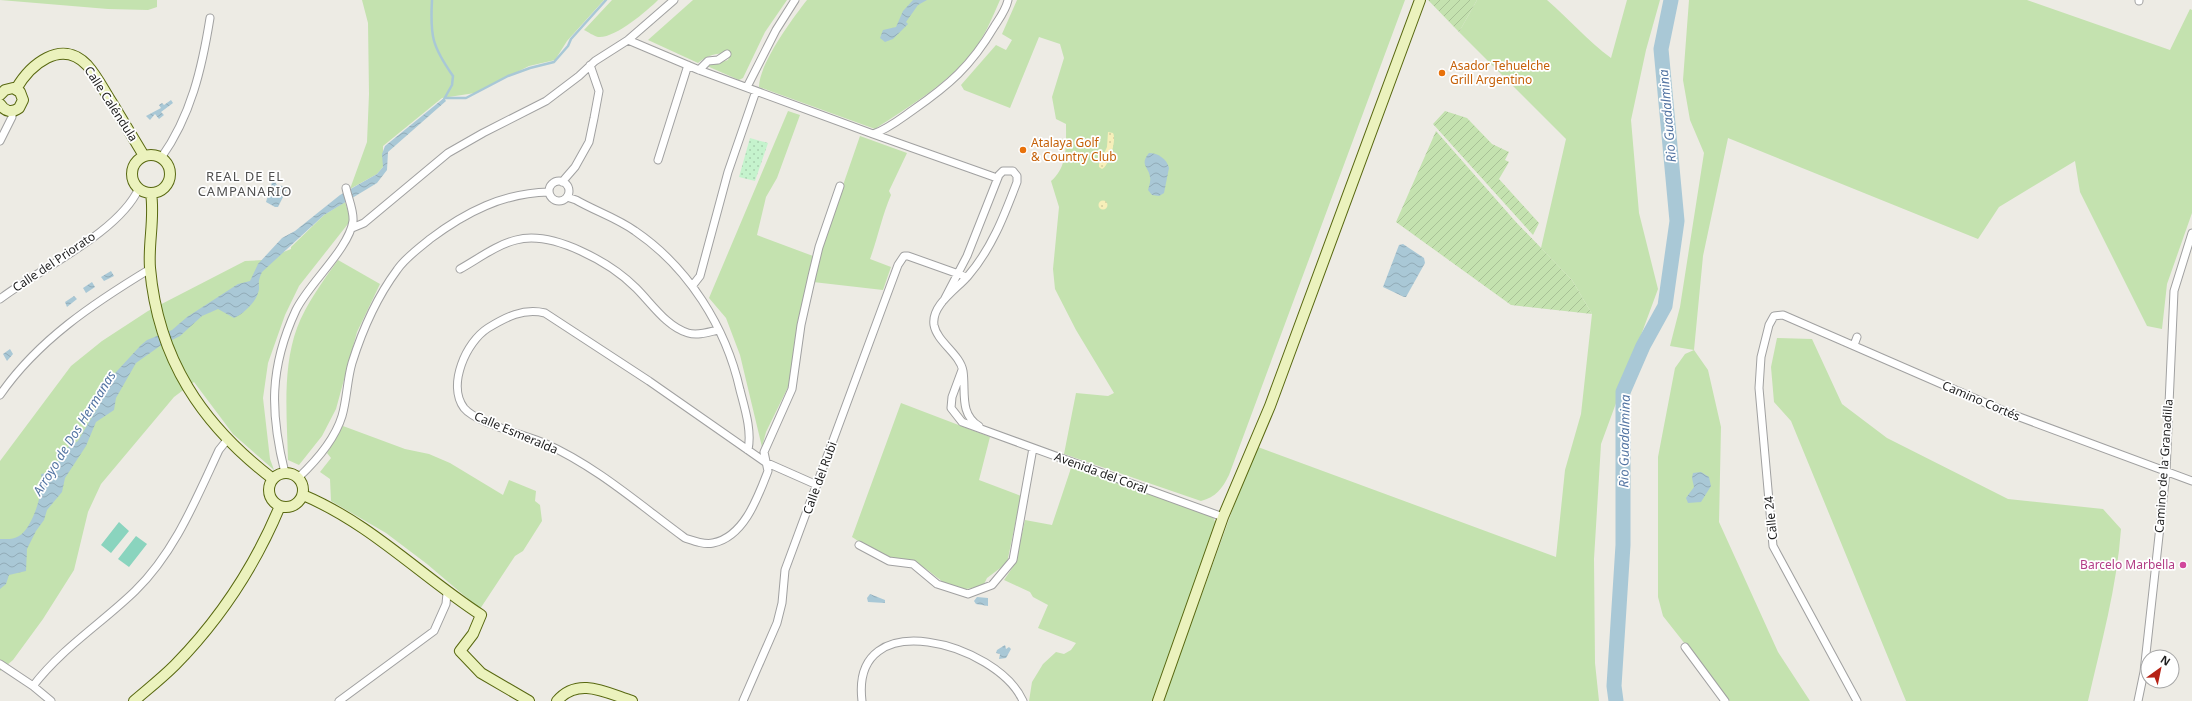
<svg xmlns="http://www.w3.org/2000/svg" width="2192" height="701" font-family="'Noto Sans',sans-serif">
<defs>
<pattern id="sand-dots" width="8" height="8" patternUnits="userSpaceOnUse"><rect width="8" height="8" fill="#f7efb9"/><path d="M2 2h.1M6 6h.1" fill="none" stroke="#d3cc9f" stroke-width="1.8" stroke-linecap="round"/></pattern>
<pattern id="park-dots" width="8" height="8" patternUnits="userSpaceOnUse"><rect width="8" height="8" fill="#c5f3cd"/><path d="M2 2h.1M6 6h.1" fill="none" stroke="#a9d0b0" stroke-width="1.8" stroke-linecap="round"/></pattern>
<pattern id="garden-furrows" width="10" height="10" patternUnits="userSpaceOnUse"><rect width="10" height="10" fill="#c4e2af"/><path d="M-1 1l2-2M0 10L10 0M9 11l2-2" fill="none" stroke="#a8c196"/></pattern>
<pattern id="water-waves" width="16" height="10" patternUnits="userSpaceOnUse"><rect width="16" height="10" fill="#a9c8d6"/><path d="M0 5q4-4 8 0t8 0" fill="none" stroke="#91abb7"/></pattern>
</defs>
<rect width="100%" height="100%" fill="#edebe4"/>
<!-- grass -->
<path fill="#c4e2af" d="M0,0h157v7l-9,3 -40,-1z
M362,0h242l-37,41 -12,19 -26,6 -54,27 -33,5 -59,48v21l-6,7 -27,15 17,-47 2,-48 -1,-71z
M612,0h46c-11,11 -44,39 -60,37 -4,-1 -10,-5 -14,-7z
M693,0h94l-22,32 -22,46 -4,2 -32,-14 21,-6 2,-5c-10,-4 -24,1 -32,8l-50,-23z
M807,0h193c-8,18 -15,36 -27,51 -25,33 -65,56 -98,78l-116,-42c0,-23 33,-68 48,-87z
M1017,0h388l-176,475c-7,14 -13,22 -28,26l-137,-47 12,-61 32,3 6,-3 -38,-63 -21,-41 -2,-20 6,-62 -8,-26c17,-14 15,-37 15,-57l-10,-5 -4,-22 12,-39 -4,-14 -21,-7 -29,71 -46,-18 -3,-5 35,-40 10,5 6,-10 -10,-6z
M1477,0h70c22,19 41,41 64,58l16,-58h33l-14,50 -15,70 8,93 19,76 -57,155 -7,115 1,104 4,38h-436l72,-198 23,-56 298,110 9,-87 16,-56 11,-100 -20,-34 -31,-32 25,-109 -107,-107z
M1689,0h338l143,50 20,-41 2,1v203l-25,71 -5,45 -15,-3 -67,-134 -5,-31 -76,46 -21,32 -250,-101 -25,118 -9,94 14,20 13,57 -2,95 59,130 32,49h-80l-67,-85 -5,-19v-140l17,-89 10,-14 9,-4 -24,-4 10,-39 24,-154 -14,-33 -7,-40z
M788,111l12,4 -23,63 -11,19 -9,38 56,21 -19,88 -4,39 -24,49 -4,15 -22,-92 -14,-37 -17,-20z
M860,136l47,17 -18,38 2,4c-9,21 -13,42 -21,64l21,8 -8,23 -70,-8 11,-42z
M345,202l6,18 -52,66 -14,29 -17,48 -5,35 7,61 4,11 -41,-36 -39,-52 -20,15 -73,87 -13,28 -14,58 -31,49 -30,41 -13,11v-210l71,-95 31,-25 46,-30 97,-50 18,-1 28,-11v-2l33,-32z
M338,260l42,24 -23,48 -21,77 -14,27 -23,29 -11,-5c-1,-43 -6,-91 9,-132 9,-24 26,-47 41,-68z
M1777,338l35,1 30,65 45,34 121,61 95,10 18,20c-4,58 -20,115 -33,172h-182l-115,-280 -17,-19 -3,-35z
M901,403l89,34 -11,43 42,16 -14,67 -20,15 -3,6c-35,15 -41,-7 -68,-21 -9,-5 -20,-4 -30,-6 -11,-2 -24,-14 -34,-20z
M343,426l62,23 24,5 21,9 53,32 6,-15 27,11 -1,10 5,4 2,16 -19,30 -8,5 -35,53 -53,-45 -41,-31 -55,-32 -1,-22 -10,-7 11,-14 -4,-5z
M1072,465l141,52 3,7 -64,177h-123l3,-19 11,-18 13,-12 8,2 7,-4 5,-7 -38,-15 10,-23 -15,-8 -3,-5 -26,-12 11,-16 10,-44 27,5z"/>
<!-- sand -->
<path fill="url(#sand-dots)" d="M1108,132l5,1c4,7 -4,33 -11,36l-3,-2v-3l8,-17z
M1098.5 205a4.5 4.5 0 1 1 9 0a4.5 4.5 0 1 1-9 0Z"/>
<!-- park -->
<path fill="url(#park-dots)" d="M750,138l18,5 -13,38 -16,-4z"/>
<!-- garden -->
<path fill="url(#garden-furrows)" d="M1428,0h49l-18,32z
M1445,111l22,7 25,26 17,8 -4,8 4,2 -10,17 40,44 -6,12 -100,-111z
M1436,131l79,90 57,59 20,34 -81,-9 -115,-83z"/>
<!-- pitch -->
<path fill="#8ad4be" d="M119,522l10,9 -18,22 -10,-8z
M136,536l11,8 -18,23 -11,-8z"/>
<!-- water -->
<path fill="url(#water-waves)" d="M913,0h14l-9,5 -12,17 2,2 -15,15 -8,3 -5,-4 3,-8 13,-3 7,-16z
M444,98l2,3 -58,51 -1,18 -10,13 -53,32 -62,57c-6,13 -1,13 -4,21 -3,10 -15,21 -24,25l-16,-9 -16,7 -22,20 -20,10 -24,17 -20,35 -2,12 -18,12 -10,24 -21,32 -3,14 -15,18 -3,10 -8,11 -9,18 -1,22 -17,4 -3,9 -6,5v-50c6,0 13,1 19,-3 14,-8 26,-48 22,-62l6,-1 17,-18 4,-8 10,-6 18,-31 10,-27 35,-38 6,-5 25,-10 15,-13 51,-33 12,-3 8,-17 24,-26 13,-7 45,-36 37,-21 6,-7 -1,-13 3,-8z
M171,100l2,3 -12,9 3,3 -5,4 -4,-5 -5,6 -4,-4 15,-8 -2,-3 3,-2 2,2z
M1149,153c9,0 18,6 20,15l-5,25 -5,3 -7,-1 -4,-5c1,-4 3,-9 2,-13 -1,-10 -11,-12 -1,-24z
M273,179l4,6 11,2 -10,20h-3l-9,-5z
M1403,244l21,14 1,5 -19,34h-2l-21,-10 16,-42z
M111,271l3,5 -10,5 -3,-4z
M92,282l3,5 -9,6 -3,-5z
M74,296l3,3 -10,8 -2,-5z
M10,349l3,5 -6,7 -4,-7z
M1701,472l8,5 2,9 -10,16 -13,1 -2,-5 8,-11 -2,-9 1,-5z
M870,594l15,6v3l-17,-1 -1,-4z
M977,597l11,1v8l-12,-2 -2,-3z
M1005,645l1,4 3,-2 2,2 -5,9 -7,1 1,-5 -4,-1 1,-3z"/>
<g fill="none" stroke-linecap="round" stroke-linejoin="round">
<!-- stream -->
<path stroke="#a9c8d6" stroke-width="2.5" d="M432,0c-2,36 0,46 21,76l-1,9 -9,16
M446,98h20l42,-22 22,-8 24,-6 14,-16 3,-7 35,-39"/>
<!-- river -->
<path stroke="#a9c8d6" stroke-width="15" d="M1616,701l-2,-15 9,-141v-153l20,-46 22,-40 12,-85 -16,-172 10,-49"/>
<!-- street casing -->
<g stroke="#a1a1a1" stroke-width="9">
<path id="street" d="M2139,1v-1
M628,40l71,30 174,64c15,-5 27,-15 40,-24 36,-25 58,-44 81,-83 5,-8 12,-17 14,-27
M699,70l9,-9 10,-1 9,-6
M747,87l29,-57 19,-30
M873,134l124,44
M0,141l12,-24v-6
M161,158c30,-42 41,-90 49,-140
M658,160l30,-95
M549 191a10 10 0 1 1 20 0a10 10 0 1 1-20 0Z
M562,182l13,-15 14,-25 5,-24 5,-27 -9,-26
M567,197l9,3c19,11 41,18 59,31 53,36 91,96 105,159 5,19 12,41 8,60
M352,228l12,-5 84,-70 35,-20 63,-32 33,-25 16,-15 33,-21 46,-40
M460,269c18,-10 36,-24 56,-29 37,-10 95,23 120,48 16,16 31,39 52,45 10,3 21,-1 30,-3
M693,285l7,-9 28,-104 28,-81
M0,299c39,-30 119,-66 139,-111
M944,300l23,-44 32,-81 4,-4h10l4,5v6c-13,34 -25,66 -49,94 -11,13 -37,29 -34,49 3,17 26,29 29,46 3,20 -4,43 16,55
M1854,345l3,-8
M962,370l-10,27 -1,11 11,14 261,95
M0,395c38,-55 94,-92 150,-126
M285,473c-15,-60 -16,-105 11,-163 13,-27 53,-61 57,-89 1,-10 -5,-23 -7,-33
M298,478c17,-16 37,-39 44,-62 5,-17 5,-36 10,-53 10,-32 25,-66 45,-93 8,-12 22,-22 33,-31 36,-27 73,-46 119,-47
M817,485l-52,-23 -116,-81 -104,-68c-22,-5 -39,4 -57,15 -22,14 -41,57 -24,80 12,15 61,27 80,35 52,23 96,62 141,95 9,3 19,7 28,5 31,-6 45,-46 55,-72l-4,-19 28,-63 9,-64 11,-49 7,-29 21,-61
M859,545l30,16 24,3 24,20 31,10 24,-9 21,-25 20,-112
M1685,647l40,54
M0,664l33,22 18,15
M33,686c29,-38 69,-63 102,-95 40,-39 61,-92 84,-141l8,-10
M339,701l95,-70 12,-27 1,-11
M743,701l34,-78 5,-20 3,-33 113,-305 6,-9h4l59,21
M862,701c-12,-99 135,-58 161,0
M1857,701l-84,-155 -14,-158 2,-31 8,-32 5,-9 9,-1 223,97 186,69
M2138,701l6,-29 22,-200 8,-181 18,-58"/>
</g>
<!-- secondary casing -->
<g stroke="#586810" stroke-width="12">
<path id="secondary" d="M16,89c14,-24 45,-51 71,-24 11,12 18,28 27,41 10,17 20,33 30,50
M0,95l5,-5 8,-2 7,4 3,8 -4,8c-7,5 -14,4 -19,-4
M132 174a19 19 0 1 1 38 0a19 19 0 1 1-38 0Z
M151,193c4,25 -3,50 -1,75 8,91 52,157 123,211
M269 490a17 17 0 1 1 34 0a17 17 0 1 1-34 0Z
M303,495c67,28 118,81 178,120l-8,19 -13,17 21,22 48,28
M134,701c14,-12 28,-23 41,-36 46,-47 80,-99 105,-159
M557,701c21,-25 50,-8 75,0
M1158,701l65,-184 47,-111 150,-406"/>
</g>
<!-- street -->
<use href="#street" stroke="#fff" stroke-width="7"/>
<!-- secondary -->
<use href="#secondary" stroke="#ebf2bd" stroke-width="10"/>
</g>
<!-- markers -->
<g fill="#e8710a" stroke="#fff" stroke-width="1.5">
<circle cx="1442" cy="73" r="4"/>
<circle cx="1023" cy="150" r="4"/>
</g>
<circle fill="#d1479c" stroke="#fff" stroke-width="1.5" cx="2183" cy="565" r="4"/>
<g text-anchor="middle" stroke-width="3.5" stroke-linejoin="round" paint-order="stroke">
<!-- food labels -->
<g font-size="12" fill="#c56008" stroke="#fff" text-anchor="start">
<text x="1450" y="70">Asador Tehuelche<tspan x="1450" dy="14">Grill Argentino</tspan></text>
<text x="1031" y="147">Atalaya Golf<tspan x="1031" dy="14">&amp; Country Club</tspan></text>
</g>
<!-- street labels -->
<g font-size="12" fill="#1d1d1d" stroke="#fff">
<text transform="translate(111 104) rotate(57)" y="4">Calle Caléndula</text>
<text transform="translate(54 262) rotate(-34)" y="4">Calle del Priorato</text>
<text transform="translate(1981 401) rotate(23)" y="4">Camino Cortés</text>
<text transform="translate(516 433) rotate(23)" y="4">Calle Esmeralda</text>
<text transform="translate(2164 466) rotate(-86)" y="4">Camino de la Granadilla</text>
<text transform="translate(1101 473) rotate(20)" y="4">Avenida del Coral</text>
<text transform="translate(820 478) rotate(-70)" y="4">Calle del Rubi</text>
<text transform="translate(1771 518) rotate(-96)" y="4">Calle 24</text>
</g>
<!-- hotel labels -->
<g font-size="12" fill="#b23c85" stroke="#fff" text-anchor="end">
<text x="2175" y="569">Barcelo Marbella</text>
</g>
<!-- water labels -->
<g font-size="13" font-style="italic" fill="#5475a3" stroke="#fff">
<text transform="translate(1667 116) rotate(-95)" y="5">Rio Guadalmina</text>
<text transform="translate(74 433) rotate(-58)" y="5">Arroyo de Dos Hermanas</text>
<text transform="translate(1624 441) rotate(-89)" y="5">Rio Guadalmina</text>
</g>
<!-- neighbourhood labels -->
<g font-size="13" letter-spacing="1" fill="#505050" stroke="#fff">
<text x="245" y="181">REAL DE EL<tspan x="245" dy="15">CAMPANARIO</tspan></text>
</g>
</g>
<!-- north arrow -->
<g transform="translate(2160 669) rotate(33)"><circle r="19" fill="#ffffff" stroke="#a5a5a5"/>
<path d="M0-3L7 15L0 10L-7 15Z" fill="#b62215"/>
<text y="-6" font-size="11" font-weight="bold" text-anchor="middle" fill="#1d1d1d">N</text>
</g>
</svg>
